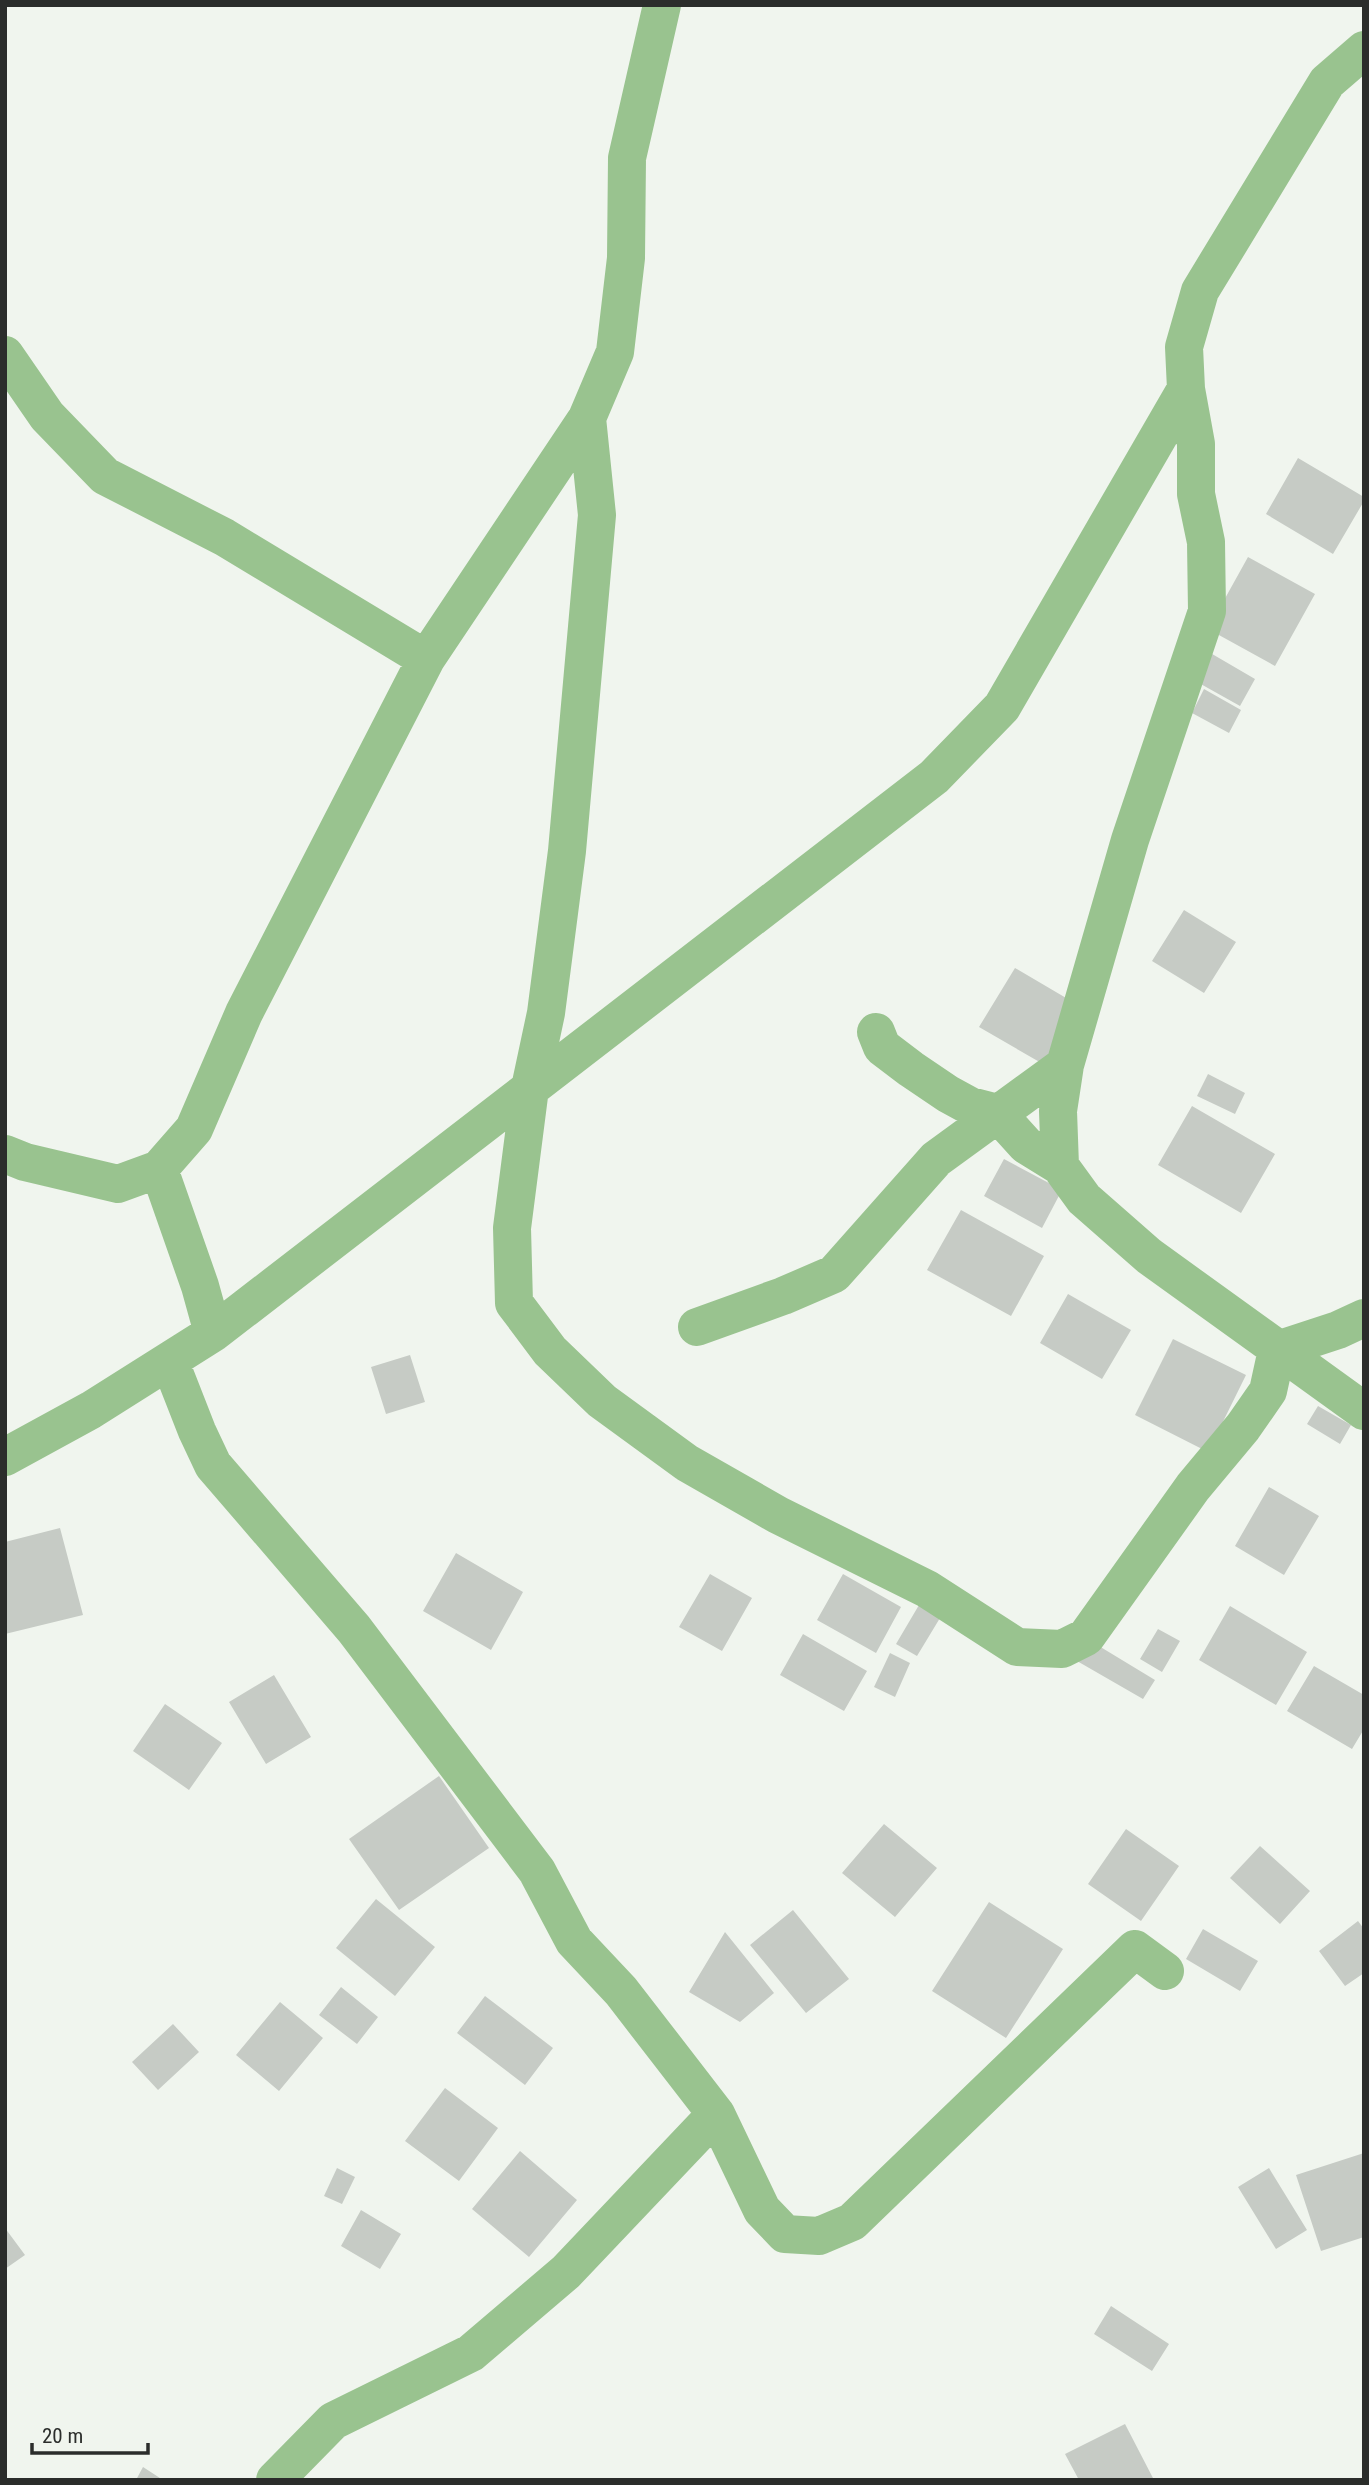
<svg xmlns="http://www.w3.org/2000/svg" width="1369" height="2485" font-family="'Roboto Condensed',sans-serif">
<rect width="100%" height="100%" fill="#f0f5ee"/>
<!-- building -->
<path fill="#c6cbc5" d="M1298,458l66,39v4l-31,53 -67,-40z
M1248,557l67,37 -40,72 -67,-37z
M1207,651l48,28 -15,27 -50,-28z
M1204,689l37,21 -12,23 -37,-20z
M1184,910l52,32 -32,51 -52,-32z
M1015,968l63,37 -35,59 -64,-37z
M1208,1074l37,19 -10,21 -38,-18z
M1192,1106l83,48 -34,59 -83,-48z
M1004,1159l58,31 -20,38 -58,-32z
M961,1210l83,46 -33,60 -84,-46z
M1068,1294l63,36 -29,49 -62,-36z
M1173,1339l73,36 -38,77 -73,-37z
M410,1355l15,47 -39,12 -15,-47z
M1318,1406l33,19 -11,19 -33,-20z
M1269,1487l50,29 -35,59 -49,-29z
M60,1528l23,87 -78,19v-92z
M456,1553l67,39 -32,58 -68,-39z
M710,1574l42,24 -30,53 -43,-24z
M843,1574l58,33 -25,46 -59,-33z
M919,1605l21,13 -23,38 -21,-12z
M1230,1606l77,46 -31,53 -77,-45z
M1158,1629l22,12 -18,31 -22,-13z
M803,1634l64,37 -23,40 -64,-36z
M1089,1640l66,40 -12,19 -66,-38z
M890,1653l20,10 -15,34 -21,-10z
M1314,1666l50,29v34l-12,20 -65,-38z
M274,1675l37,62 -45,27 -37,-62z
M165,1704l57,39 -33,47 -56,-39z
M439,1776l50,72 -90,62 -50,-71z
M884,1824l53,44 -42,49 -53,-44z
M1126,1829l53,37 -38,55 -53,-37z
M1260,1846l50,45 -30,33 -50,-46z
M376,1899l59,48 -40,49 -59,-48z
M989,1902l74,47 -57,89 -74,-47z
M793,1910l56,69 -43,34 -56,-68z
M1358,1921l6,8v44l-19,13 -26,-35z
M1203,1929l55,32 -18,30 -54,-32z
M725,1932l49,61 -34,29 -51,-30z
M341,1987l37,30 -21,27 -38,-29z
M485,1996l68,52 -28,37 -68,-52z
M280,2002l43,36 -44,53 -43,-36z
M173,2024l26,28 -41,38 -26,-28z
M445,2088l53,40 -39,53 -54,-40z
M520,2151l57,49 -48,57 -57,-48z
M1364,2153v84l-43,14 -25,-76z
M337,2168l18,9 -13,27 -18,-8z
M1269,2168l38,62 -31,19 -38,-62z
M361,2210l40,24 -21,35 -39,-23z
M5,2228l20,27 -20,14z
M1111,2306l58,38 -17,27 -58,-37z
M1125,2424l29,56h-75l-14,-26z
M143,2467l20,13h-27z"/>
<g fill="none" stroke-linecap="round" stroke-linejoin="round">
<!-- street -->
<path stroke="#99c38f" stroke-width="38" d="M1364,50l-37,32 -127,209 -16,56 2,42 10,55v50l10,48 1,69 -77,229 -65,225 -7,46 2,55 24,33 65,57 215,155
M5,355l42,61 58,60 119,61 202,122
M587,418l10,97 -30,336 -21,162 -16,75 -18,140 2,75 36,48 52,50 85,62 91,52 149,74 90,58 45,2 24,-12 107,-150 50,-60 25,-36 9,-41 61,-20 26,-12
M876,1032l6,15 29,22 37,25 22,12 27,7 29,32 34,21
M5,1154l20,8 93,22 41,-15 35,-40 50,-116 182,-354 161,-241 28,-66 11,-94 1,-100 35,-153
M159,1169l41,117 13,47
M697,1327l86,-31 51,-22 102,-115 129,-94
M170,1362l27,69 16,34 141,164 183,242 37,70 47,50 95,123 46,96 23,24 34,2 33,-14 283,-273 30,22
M5,1457l86,-47 122,-77 721,-556 68,-70 184,-318
M275,2480l58,-59 138,-68 95,-81 150,-158"/>
</g>
<!-- border -->
<rect width="1369" height="2485" fill="none" stroke="#2b2d2b" stroke-width="14"/>
<!-- scale -->
<path d="M32 2443v10h116v-10" fill="none" stroke="#2b2d2b" stroke-width="3.5"/>
<text x="42" y="2443" font-size="21" fill="#2b2d2b" stroke="#f0f5ee" stroke-width="5" paint-order="stroke">20 m</text>
</svg>
